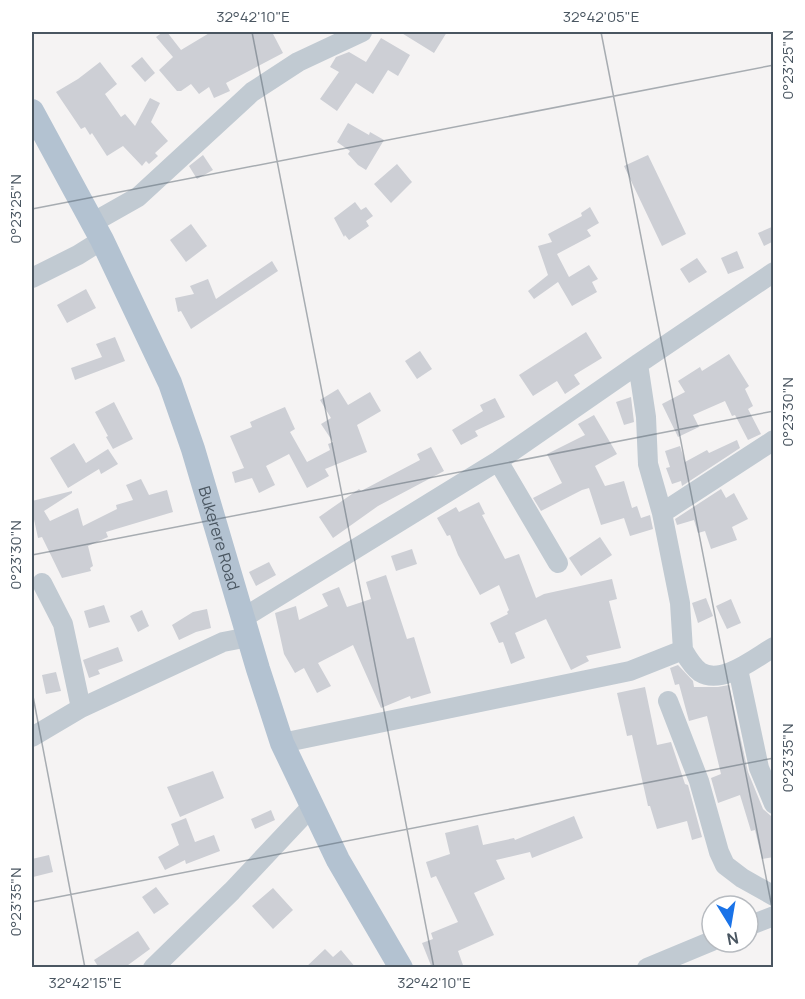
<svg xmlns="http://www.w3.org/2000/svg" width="805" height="999" font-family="Manrope,sans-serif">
<rect width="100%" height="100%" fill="#f5f3f3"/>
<!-- building -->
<path fill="#cdcfd5" d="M163,32h4l14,18 30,-18h61l11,21 -57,30 4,8 -16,7 -5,-11 -10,7 -8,-10 -10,7h-4l-18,-21 14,-13 -17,-20z
M400,32h47l-13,21z
M381,38l29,17 -12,21 -10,-6 -15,24 -17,-11 -19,28 -17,-12 19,-27 -9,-5 6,-10 13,-5 17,10z
M142,57l13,16 -10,9 -14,-16z
M100,62l17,22 -12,10 16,23 4,-3 10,12 15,-28 10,5 -9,19 17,19 -13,12 3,3 -9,8 -3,-3 -4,5 -19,-20 -16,10 -15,-23 -2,2 -5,-8 -4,2 -25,-37 22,-13z
M348,123l21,12 1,-3 14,8 -18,30 -8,-5 -10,-11 2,-3 -13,-9z
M203,155l10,15 -16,9 -8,-13z
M648,155l38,79 -24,12 -38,-80z
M397,164l15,18 -21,21 -17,-19z
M355,202l6,8 5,-3 7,9 -7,5 3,5 -20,14 -4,-5 -1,2 -10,-19z
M590,207l9,16 -12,7 4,6 -34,18 12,23 20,-12 9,14 -6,3 5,10 -25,14 -14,-24 -24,17 -6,-8 20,-16 -10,-29 14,-4 -4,-8 34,-18 -1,-3z
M191,224l16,22 -21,16 -16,-22z
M774,226v15l-10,5 -6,-13z
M737,251l7,17 -16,6 -7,-16z
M697,258l10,14 -18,11 -9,-14z
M272,261l6,10 -87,58 -10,-18 -3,1 -3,-14 19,-4 -4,-8 18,-7 8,20z
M86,289l10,19 -29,15 -10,-18z
M586,332l16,26 -28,17 6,9 -15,10 -8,-13 -24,15 -14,-21z
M115,337l10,24 -50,19 -4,-12 31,-11 -6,-13z
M420,351l12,18 -15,10 -12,-18z
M729,354l20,32 -4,3 8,17 -5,3 13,25 -13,6 -13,-25 -3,1 -7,-15 -32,14 6,12 -21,10 -16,-33 23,-12 -7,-11 22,-14 2,4z
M338,389l10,16 22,-13 11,19 -24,14 10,27 -42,17 4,7 -22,12 -18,-34 -23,12 9,19 -16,8 -7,-15 -17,5 -3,-11 12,-4 -14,-32 22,-9 -2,-5 35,-15 10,22 -5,3 17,30 23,-12 -2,-6 5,-2 -12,-18 10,-6 -11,-18z
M631,397l3,25 -10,3 -8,-23z
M495,398l10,19 -30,14 3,5 -17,9 -9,-15 31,-19 -3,-6z
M114,402l19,37 -20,10 -7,-12 2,-1 -13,-24z
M594,415l23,39 -22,12 10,20 19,-5 8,27 5,-2 4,12 9,-3 3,14 -23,7 -6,-18 -23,7 -12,-37 -7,2 -41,21 -8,-13 29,-15 -15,-29 38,-19 -7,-11z
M737,440l3,8 -58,38 -1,-5 -9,3 -6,-16 4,-1 -5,-16 15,-5 5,16 22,-12 2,3z
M74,443l12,20 22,-14 10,15 -17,10 -2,-5 -31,19 -18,-30z
M431,447l13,24 -66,35 -45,32 -14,-21 40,-28 2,2 59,-31 -3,-6z
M141,479l8,16 18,-5 6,22 -67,20 2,5 -20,9 5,20 -3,2 1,3 -29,7 -20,-41 -4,1 -6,-28v-9l40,-10v2l-28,18 6,10 28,-13 5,18 34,-17 -1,-4 17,-5 -7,-15z
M721,489l5,9 8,-5 14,26 -16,8 5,13 -26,9 -6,-18 -7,2 -4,-13 -17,5 -2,-6z
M479,502l6,12 -3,1 23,44 14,-5 17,44 8,-4 68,-15 5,20 -8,2 12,47 -35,8 3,5 -18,9 -25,-51 -31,14 10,25 -14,6 -8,-22 -4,1 -9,-20 18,-9 -1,-2 2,-2 -10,-25 -19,10 -22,-40 -8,-20 -3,1 -10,-18 19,-11 3,5z
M600,537l12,18 -31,21 -12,-18z
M412,549l5,15 -21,7 -5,-15z
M269,562l7,13 -20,11 -7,-14z
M386,575l21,64 7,-2 17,56 -20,6 -1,-3 -29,12 -28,-63 -35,18 13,23 -14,7 -13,-25 -9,5 -11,-19 -9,-41 21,-7 3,14 29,-14 -6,-12 17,-7 8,20 24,-8 -5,-17z
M706,598l7,18 -15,7 -6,-20z
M731,599l10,24 -14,6 -11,-23z
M104,605l6,17 -21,6 -5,-17z
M207,609l4,19 -15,4 -17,8 -7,-15 21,-13z
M142,610l7,16 -11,6 -8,-16z
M118,647l5,14 -25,9 2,4 -11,4 -6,-18z
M678,665l15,16 1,6h24l11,-2 19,87 15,37 8,7 3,6v35l-12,2 -7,-29 -4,1 -11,-36 -22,8 -7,-25 10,-4 -14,-58 -18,5 -10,-37 -4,1 -5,-17z
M56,672l5,19 -15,3 -4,-19z
M645,687l12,58 14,-3 14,42 3,1 14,52 -10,3 -5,-19 -30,8 -7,-23h-2l-16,-71 -5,1 -10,-43z
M213,771l11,27 -44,19 -13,-30z
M271,810l4,10 -20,9 -4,-10z
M574,816l9,22 -51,20 -2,-6 -34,8 9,19 -31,14 20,42 -36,16 6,17h-32l-10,-25 11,-4 -2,-6 27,-11 -22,-46 -5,2 -5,-16 24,-8 -5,-21 33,-8 5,20 31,-7 1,2z
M186,818l9,24 19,-7 6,16 -34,13 -1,-4 -20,10 -7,-13 21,-12 -8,-21z
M49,855l4,17 -20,5 -1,-18z
M156,887l13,17 -15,10 -12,-17z
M273,888l20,22 -20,19 -21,-23z
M138,931l12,18 -26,19h-25l-5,-8z
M325,949l8,8 8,-7 15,18h-51z"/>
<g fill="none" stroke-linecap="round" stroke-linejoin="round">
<!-- minor -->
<path stroke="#c1cad2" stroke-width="20" d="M92,223l46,-26 114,-105 46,-30 64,-30
M32,278l46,-23 24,-15
M638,364l8,53 2,47 14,49 18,90 3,47
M498,461l60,102
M662,513l112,-73
M42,583l21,41 18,84
M243,618l255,-157 140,-97 136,-92
M738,669l21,99 15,36
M668,701l31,80 20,71 6,13 17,13 32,18
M32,737l49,-29 142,-66 26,-5
M282,743l348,-72 53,-21c4,7 10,17 17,22 22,14 56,-15 74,-25
M748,926l26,-10
M153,968l79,-77 81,-86
M647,968l65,-27"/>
<!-- major -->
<path stroke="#b3c2d1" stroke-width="24" id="s1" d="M32,111l70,129 68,143 23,66 65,220 24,74 56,117 63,108"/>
</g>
<!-- ticks -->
<path fill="none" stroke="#4a5661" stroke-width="1.5" stroke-opacity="0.45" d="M252,32l182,936M601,32l173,886M32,209l742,-144M32,555l742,-144M32,691l53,277M32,902l742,-144"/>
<g text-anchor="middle" stroke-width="5" stroke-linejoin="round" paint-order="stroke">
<!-- street labels -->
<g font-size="16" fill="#4a5661" stroke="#fff">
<text dy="6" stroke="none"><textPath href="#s1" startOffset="468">Bukerere Road</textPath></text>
</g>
</g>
<!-- border -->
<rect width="805" height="999" fill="none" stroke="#ffffff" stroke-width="66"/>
<!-- north arrow -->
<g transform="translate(730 924) rotate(169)"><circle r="28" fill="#ffffff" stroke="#b7bbc0" stroke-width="1.5"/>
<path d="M0-4.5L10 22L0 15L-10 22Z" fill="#1a73e8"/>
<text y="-9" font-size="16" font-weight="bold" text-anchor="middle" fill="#4a5661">N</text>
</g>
<rect x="33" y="33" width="739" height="933" fill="none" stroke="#4a5661" stroke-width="2"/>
<g font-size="15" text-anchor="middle" fill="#4a5661">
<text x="253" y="22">32°42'10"E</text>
<text x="601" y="22">32°42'05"E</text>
<text transform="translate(788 65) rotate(-90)" y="5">0°23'25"N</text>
<text transform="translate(16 209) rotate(-90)" y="5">0°23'25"N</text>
<text transform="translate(788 412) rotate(-90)" y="5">0°23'30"N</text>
<text transform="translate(16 555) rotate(-90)" y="5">0°23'30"N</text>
<text transform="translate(788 758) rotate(-90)" y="5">0°23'35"N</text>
<text transform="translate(16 902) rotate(-90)" y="5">0°23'35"N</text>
<text x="85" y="988">32°42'15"E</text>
<text x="434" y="988">32°42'10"E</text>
</g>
</svg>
